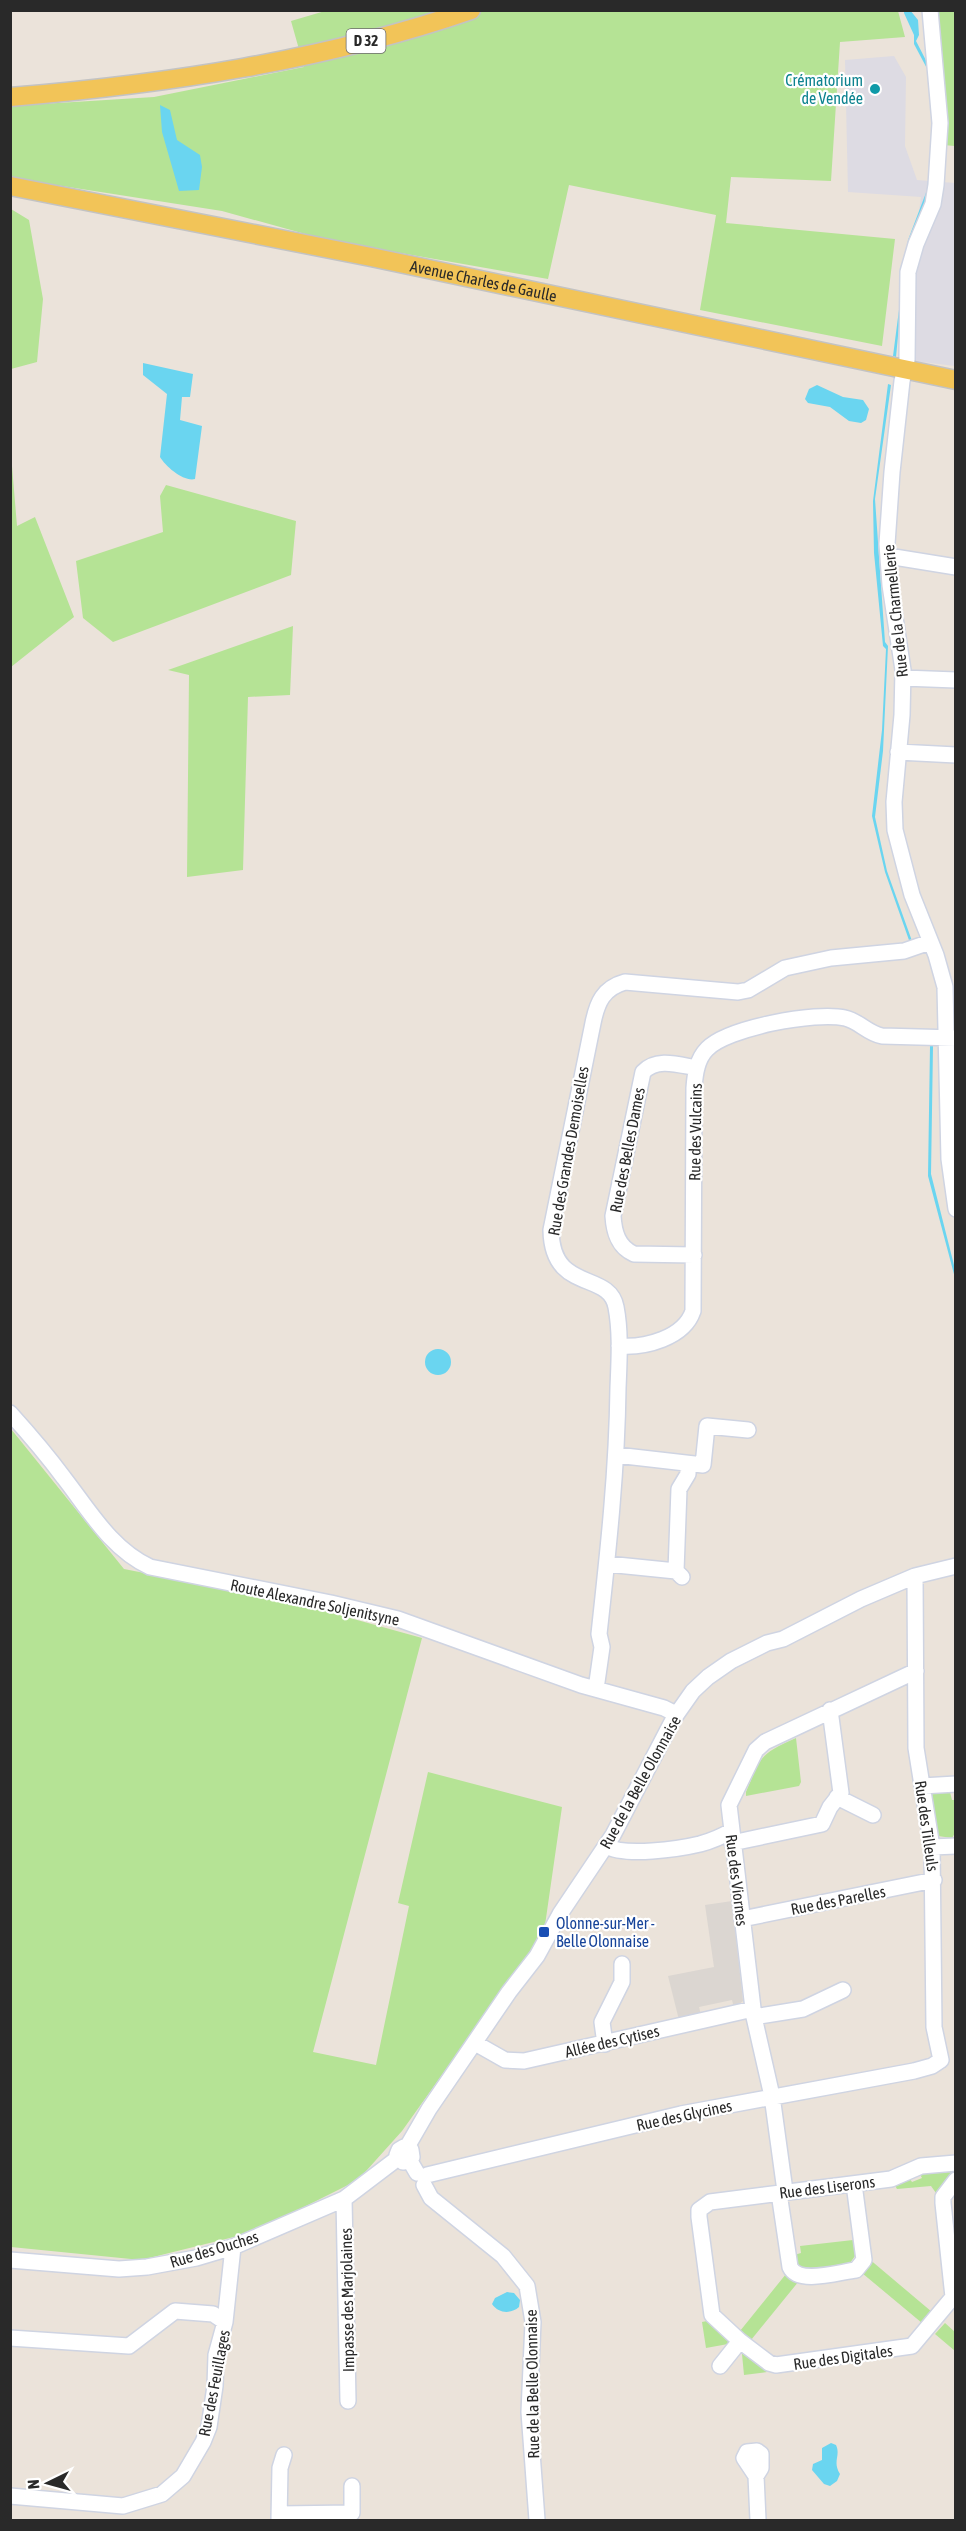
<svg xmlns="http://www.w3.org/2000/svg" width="966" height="2531" font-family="'Asap Condensed',sans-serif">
<rect width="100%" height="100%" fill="#ebe3da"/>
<!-- industrial -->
<path fill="#dddbe3" d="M894,56l12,21 -1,69 12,34 38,3v183l-57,-7 23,-162 -73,-5 -3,-132z"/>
<!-- green -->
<path fill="#b5e395" d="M325,11h573l7,26 -65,5 -9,139 -100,-4 -5,46 169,16 -13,107 -182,-36 16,-95 -147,-30 -21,94 -221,-39 -105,-29 -211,-33 -1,-72 144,-9 150,-30 -13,-46z
M937,11h18v135l-12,-1z
M11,209l18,11 14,79 -6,63 -26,7z
M10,442l7,84 18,-9 39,100 -63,50z
M166,485l130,36 -5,54 -178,67 -30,-24 -7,-57 87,-29 -3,-36z
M293,626l-3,69 -42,2 -5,173 -56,7 2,-202 -21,-5z
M11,1429l113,140 172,34 126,35 -109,414 63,13 33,-159 -11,-3 30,-131 134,35 -18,125 -142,199 -44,49 -104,52 -113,28 -130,-13z
M796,1738l5,44 -2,4 -53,10v-4c15,-36 14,-38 50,-54z
M950,1792l2,8h3v33l-3,5 -14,-2 -7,-40 2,-3z
M952,2168l2,6 -18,19 -5,-7 -34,3 -4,-7 15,-6 4,6 10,-4 -4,-7z
M853,2240l2,16 -5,7 -46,7 -7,-4 -3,-11 7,-2 -1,-7z
M868,2258l64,54 -10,11 -60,-50z
M786,2274l13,7 -48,59 -11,-9z
M707,2321l21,17v6l-22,4 -4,-26z
M945,2323l10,9v19l-20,-17z
M742,2354h3l22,18 -23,3z"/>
<!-- plaza -->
<path fill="#dbd6d1" d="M732,1901l11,100 -9,7 -2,-8 -33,7 2,8 -22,5 -11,-44 46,-9 -9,-62z"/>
<!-- water -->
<path fill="#6ad5f0" d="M910,10l8,10 1,15 -3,6 18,35 -3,113 -6,13 -22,81 -7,74 -3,-1 15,-116 19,-50 4,-37v-77l-17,-32v-9l-10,-22v-2z
M160,105l10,5 7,30 23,15 2,12 -3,23 -20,1 -17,-59z
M143,363l50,11 -3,23h-8l-2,23 22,6 -7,53c-11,3 -29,-12 -35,-22l7,-63 -24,-19z
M888,384l3,1 -16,114 10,143 3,4 -5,105 -8,66 12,54 25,70 -2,2 -25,-71 -13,-56 10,-86 4,-81 -3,-3 -9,-93 -1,-52z
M817,385l26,12 20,3 6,9 -3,11 -5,3 -12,-2 -19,-14 -22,-4 -3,-4 4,-10z
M930,1046h3l-2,128 24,95v9l-27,-102z
M425 1362a13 13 0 1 1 26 0a13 13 0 1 1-26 0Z
M507,2292l7,1 6,7 -1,7c-8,7 -20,7 -27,-3l3,-6z
M831,2443l5,2c5,11 -4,16 4,29l-3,7 -7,5 -6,-2 -12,-14 1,-6 9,-4v-12z"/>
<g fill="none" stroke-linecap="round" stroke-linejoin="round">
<!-- minor casing -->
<g stroke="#cfd4e2" stroke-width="18">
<path id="minor" d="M930,10l10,113 -4,62 -3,19 -17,40 -8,28 -1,88 -5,21 -10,91 -5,72 3,41 13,85 -1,45 -8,87 1,28 17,65 24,60 9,32 4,172 7,50
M888,556l68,11
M903,678l53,2
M898,752l58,3
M694,1255l-60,-1c-16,-7 -20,-22 -21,-38l30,-144c14,-15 36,-7 54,-4
M619,1346c26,2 65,-8 74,-35l1,-223c1,-14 3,-29 13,-39 20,-21 109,-38 138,-31 14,3 22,15 37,18l74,2
M10,1413c19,21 37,42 54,65 25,32 47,71 86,89l181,36 67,16 183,66 83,23 12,6
M616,1455l87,10 4,-39 41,4
M607,1564l69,7 6,6
M676,1571l3,-82 9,-15v-10
M915,1576l1,172 16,99 2,180 7,33
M596,1689l6,-42 -3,-13c9,-82 18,-163 19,-246 1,-26 3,-55 -2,-81 -7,-37 -64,-13 -65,-77l42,-207c4,-20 10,-35 32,-41l113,10 10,-2 37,-22 46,-10 73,-7 26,-9
M922,1786l34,-2
M837,1797l36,18
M732,1843l90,-19 8,-17 11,-14 -11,-83
M606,1846c19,11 73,3 94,-2 11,-3 21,-7 31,-13
M932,1847l24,-1
M742,1919l192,-39
M754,2017l49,-8 40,-19
M475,2043l30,17 19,1 229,-52
M605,2044l-3,-22 20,-40v-18
M407,2147l22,-38 80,-117 28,-36 23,-42 53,-79 61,-117 19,-27 15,-14 23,-16 36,-18 16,-4 78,-40 54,-23 41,-10
M410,2161l-7,1 -6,-7 2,-5 5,-3 7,3 1,7 -2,4 7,12
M956,2163l-35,3 -30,13 -181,23 -11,8v7l13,98 28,26 29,22 7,2 136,-19 41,-49 -10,-94v-6l13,-17
M427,2175l254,-61 233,-43 18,-5 9,-6
M424,2185l7,13 72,58 24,30 6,36 -4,90 8,108
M785,2191l-13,-95 -18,-79 -25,-212 27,-55 9,-8 151,-71
M779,2193l11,74c8,18 49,5 66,3l8,-10 -10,-76
M344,2199l4,202
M10,2260l109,9 28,-2 49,-9 37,-11 111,-48 54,-41
M10,2338l119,8 46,-35 38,3 12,8
M720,2366l20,-25
M756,2476l5,-8v-14l-4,-3 -10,1 -3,6 12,18 2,44
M10,2496l113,10 39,-12 21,-18 20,-34 6,-15 6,-41 1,-31 9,-33 8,-75
M279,2514l73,-1v-27
M279,2520l1,-52 4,-13"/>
</g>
<!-- major casing -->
<g stroke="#c3c3c3" stroke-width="21">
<g id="major">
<path d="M10,97c156,-13 313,-36 461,-87"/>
<path id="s1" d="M10,186l361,71 585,123"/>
</g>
</g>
<!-- minor -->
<use href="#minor" stroke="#fff" stroke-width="15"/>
<!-- major -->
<use href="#major" stroke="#f2c458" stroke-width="18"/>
</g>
<!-- markers -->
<circle fill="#0f9aa8" stroke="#fff" stroke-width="2" cx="875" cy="89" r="6"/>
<rect fill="#1a4fb4" stroke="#fff" stroke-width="2" x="538" y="1926" width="12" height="12" rx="3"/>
<g text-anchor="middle" stroke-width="4.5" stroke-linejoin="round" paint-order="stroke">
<!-- shield labels -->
<rect fill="#fff" stroke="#696969" stroke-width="1.5" x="346.5" y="29" width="39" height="24" rx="4.5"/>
<g font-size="15" font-weight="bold" fill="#292929">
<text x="366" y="46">D 32</text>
</g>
<!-- culture labels -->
<g font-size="16" fill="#0d838f" stroke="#fff" text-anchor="end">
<text x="863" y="86">Crématorium<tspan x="863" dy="18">de Vendée</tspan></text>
</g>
<!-- street labels -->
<g font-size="16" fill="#292929" stroke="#fff">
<text dy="6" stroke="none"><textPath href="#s1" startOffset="483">Avenue Charles de Gaulle</textPath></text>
<text transform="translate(895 611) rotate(-96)" y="6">Rue de la Charmellerie</text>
<text transform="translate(695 1132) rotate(-89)" y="6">Rue des Vulcains</text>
<text transform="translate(627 1150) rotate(-79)" y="6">Rue des Belles Dames</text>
<text transform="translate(568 1151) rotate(-80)" y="6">Rue des Grandes Demoiselles</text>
<text transform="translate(315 1602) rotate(12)" y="6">Route Alexandre Soljenitsyne</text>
<text transform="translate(640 1782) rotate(-61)" y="6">Rue de la Belle Olonnaise</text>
<text transform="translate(927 1826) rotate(82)" y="6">Rue des Tilleuls</text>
<text transform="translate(737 1880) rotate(83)" y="6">Rue des Viornes</text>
<text transform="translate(838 1900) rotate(-11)" y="6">Rue des Parelles</text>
<text transform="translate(612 2041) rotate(-13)" y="6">Allée des Cytises</text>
<text transform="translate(684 2115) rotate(-12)" y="6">Rue des Glycines</text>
<text transform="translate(827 2187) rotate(-7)" y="6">Rue des Liserons</text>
<text transform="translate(214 2249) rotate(-17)" y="6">Rue des Ouches</text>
<text transform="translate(347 2300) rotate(-91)" y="6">Impasse des Marjolaines</text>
<text transform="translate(843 2357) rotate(-8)" y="6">Rue des Digitales</text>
<text transform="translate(214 2383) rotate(-79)" y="6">Rue des Feuillages</text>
<text transform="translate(532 2384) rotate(-91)" y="6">Rue de la Belle Olonnaise</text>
</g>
<!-- transit labels -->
<g font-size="16" fill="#164399" stroke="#fff" text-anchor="start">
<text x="556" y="1929">Olonne-sur-Mer -<tspan x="556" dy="18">Belle Olonnaise</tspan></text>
</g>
</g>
<!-- border -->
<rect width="966" height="2531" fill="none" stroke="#292929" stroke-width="24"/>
<!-- north arrow -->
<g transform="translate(48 2483) rotate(265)" stroke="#ffffff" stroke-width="4.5" paint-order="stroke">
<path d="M0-4.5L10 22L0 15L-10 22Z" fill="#292929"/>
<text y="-9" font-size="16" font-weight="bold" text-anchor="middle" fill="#292929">N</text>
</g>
</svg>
